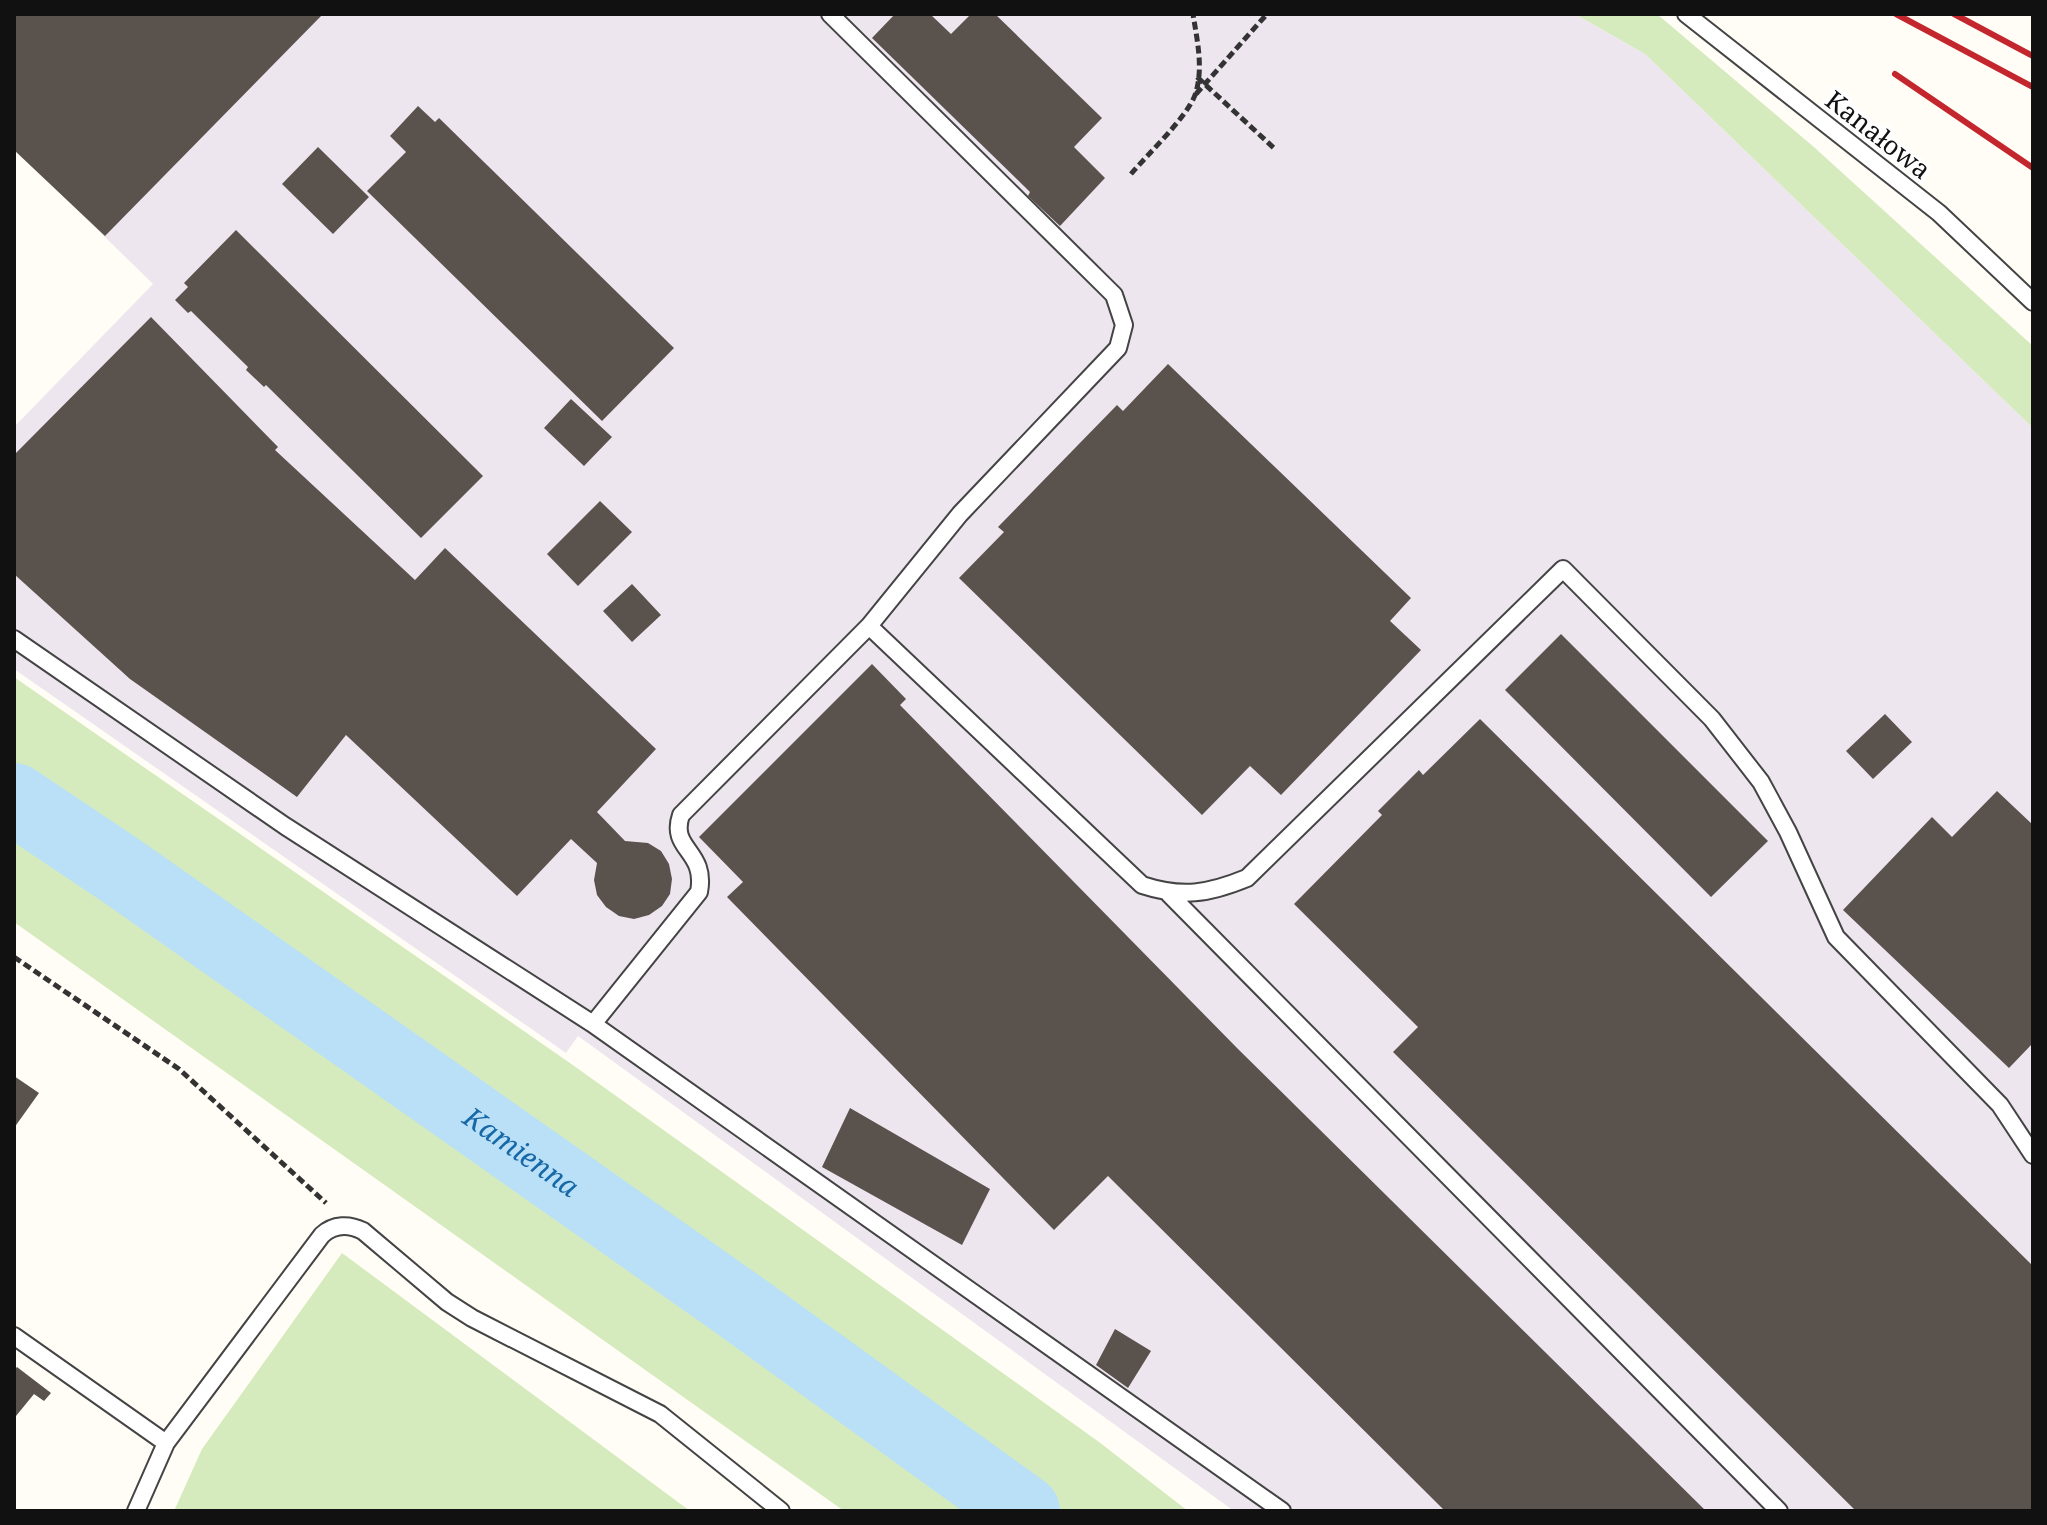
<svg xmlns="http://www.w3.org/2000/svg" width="2047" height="1525" font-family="'Noto Serif',serif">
<rect width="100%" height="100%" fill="#fffdf5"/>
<!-- industrial -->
<path fill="#eee6ef" d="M243,14h1332l70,40 388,374v1083h-799l-656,-475 -12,17 -552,-384v-242l139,-143 -89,-87z"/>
<!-- green -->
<path fill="#d5ebbd" d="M1575,14h82l158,134 218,198v82l-388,-374z
M14,677l563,391 522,374 89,69h-344l-830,-589z
M342,1253l348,258h-516l28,-62z"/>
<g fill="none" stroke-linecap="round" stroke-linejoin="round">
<!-- river -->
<path stroke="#b9e0f7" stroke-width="72" id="s1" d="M14,799l109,73 613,431 288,208"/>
</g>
<!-- building -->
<path fill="#5a524d" d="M14,14h309l-218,222 -91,-86z
M895,14h35l21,20 20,-20h24l107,104 -28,29 31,31 -45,48 -32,-30 2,-4 -158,-154z
M418,106l17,16 4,-4 235,230 -72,73 -235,-230 39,-39 -16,-16z
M318,147l51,50 -36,37 -51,-50z
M236,230l247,246 -62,62 -155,-153 -2,2 -18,-17 2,-3 -57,-56 -3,2 -13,-13 13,-13 -4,-4z
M151,317l127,130 -3,3 140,130 30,-32 211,201 -59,63 28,29 23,2 13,8 8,13 3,15 -2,15 -8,12 -13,9 -15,4 -15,-3 -13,-9 -9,-12 -3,-15 3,-17 -26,-24 -54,57 -171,-161 -49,62 -167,-118 -116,-105v-119z
M1168,364l243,234 -21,23 31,29 -140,145 -31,-29 -48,49 -243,-237 45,-46 -6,-5 119,-122 6,6z
M571,399l41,38 -28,29 -40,-38z
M600,501l32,31 -54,54 -31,-32z
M632,584l29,31 -29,27 -29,-31z
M1561,634l207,207 -57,56 -206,-207z
M872,664l34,35 -6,6 338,344 468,462h-261l-337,-335 -54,54 -327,-333 16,-15 -44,-45z
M1885,714l27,28 -39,37 -27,-28z
M1480,719l553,547v245h-177l-463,-459 25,-25 -124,-123 88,-89 -4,-4 41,-41 4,5z
M1997,791l36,34v218l-24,25 -166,-158 89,-93 20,20z
M14,1076l25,17 -25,35z
M850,1108l140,81 -28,56 -140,-78z
M1115,1329l36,22 -23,37 -32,-23z
M17,1367l34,26 -7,8 -10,-7 -18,22 -2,-1v-45z"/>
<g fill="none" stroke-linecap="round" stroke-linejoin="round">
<!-- service casing -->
<g stroke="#444" stroke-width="20">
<path id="service" d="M1686,14l253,199 94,89
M869,626l273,259c40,13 66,9 105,-7l316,-309 149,150 49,63 27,50 48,105 164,168 33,50
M14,639l271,187 308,198 689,487
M1169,894l610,617
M593,1024l106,-132c8,-42 -30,-42 -18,-77l188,-189 91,-112 158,-166 6,-23 -10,-30 -284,-281
M14,1336l152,107 -30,68
M166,1443l156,-208c12,-11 27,-11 41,-4l84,71 25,16 188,96 121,97"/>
</g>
<!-- path -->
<path stroke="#333" stroke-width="5" stroke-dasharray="8 4" stroke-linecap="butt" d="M1197,77l78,72
M1196,94l71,-80
M1131,174c16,-19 56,-57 64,-79 9,-26 2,-55 -2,-81
M14,957l165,112 147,134"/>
<!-- service -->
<use href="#service" stroke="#fff" stroke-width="16"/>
<!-- rail -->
<path stroke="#c4262e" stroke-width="6" d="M1896,14l137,73
M1954,14l79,42
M1895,74l138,94"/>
</g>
<g text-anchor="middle" stroke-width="8" stroke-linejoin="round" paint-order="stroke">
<!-- street labels -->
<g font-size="26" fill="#111" stroke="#fff">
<text transform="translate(1878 135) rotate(38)" y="9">Kanałowa</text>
</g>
<!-- water labels -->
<g font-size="28" font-style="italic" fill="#1768a6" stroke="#fff">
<text dy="10" stroke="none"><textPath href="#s1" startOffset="618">Kamienna</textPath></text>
</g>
</g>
<!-- border -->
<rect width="2047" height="1525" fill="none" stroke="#111111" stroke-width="32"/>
</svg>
